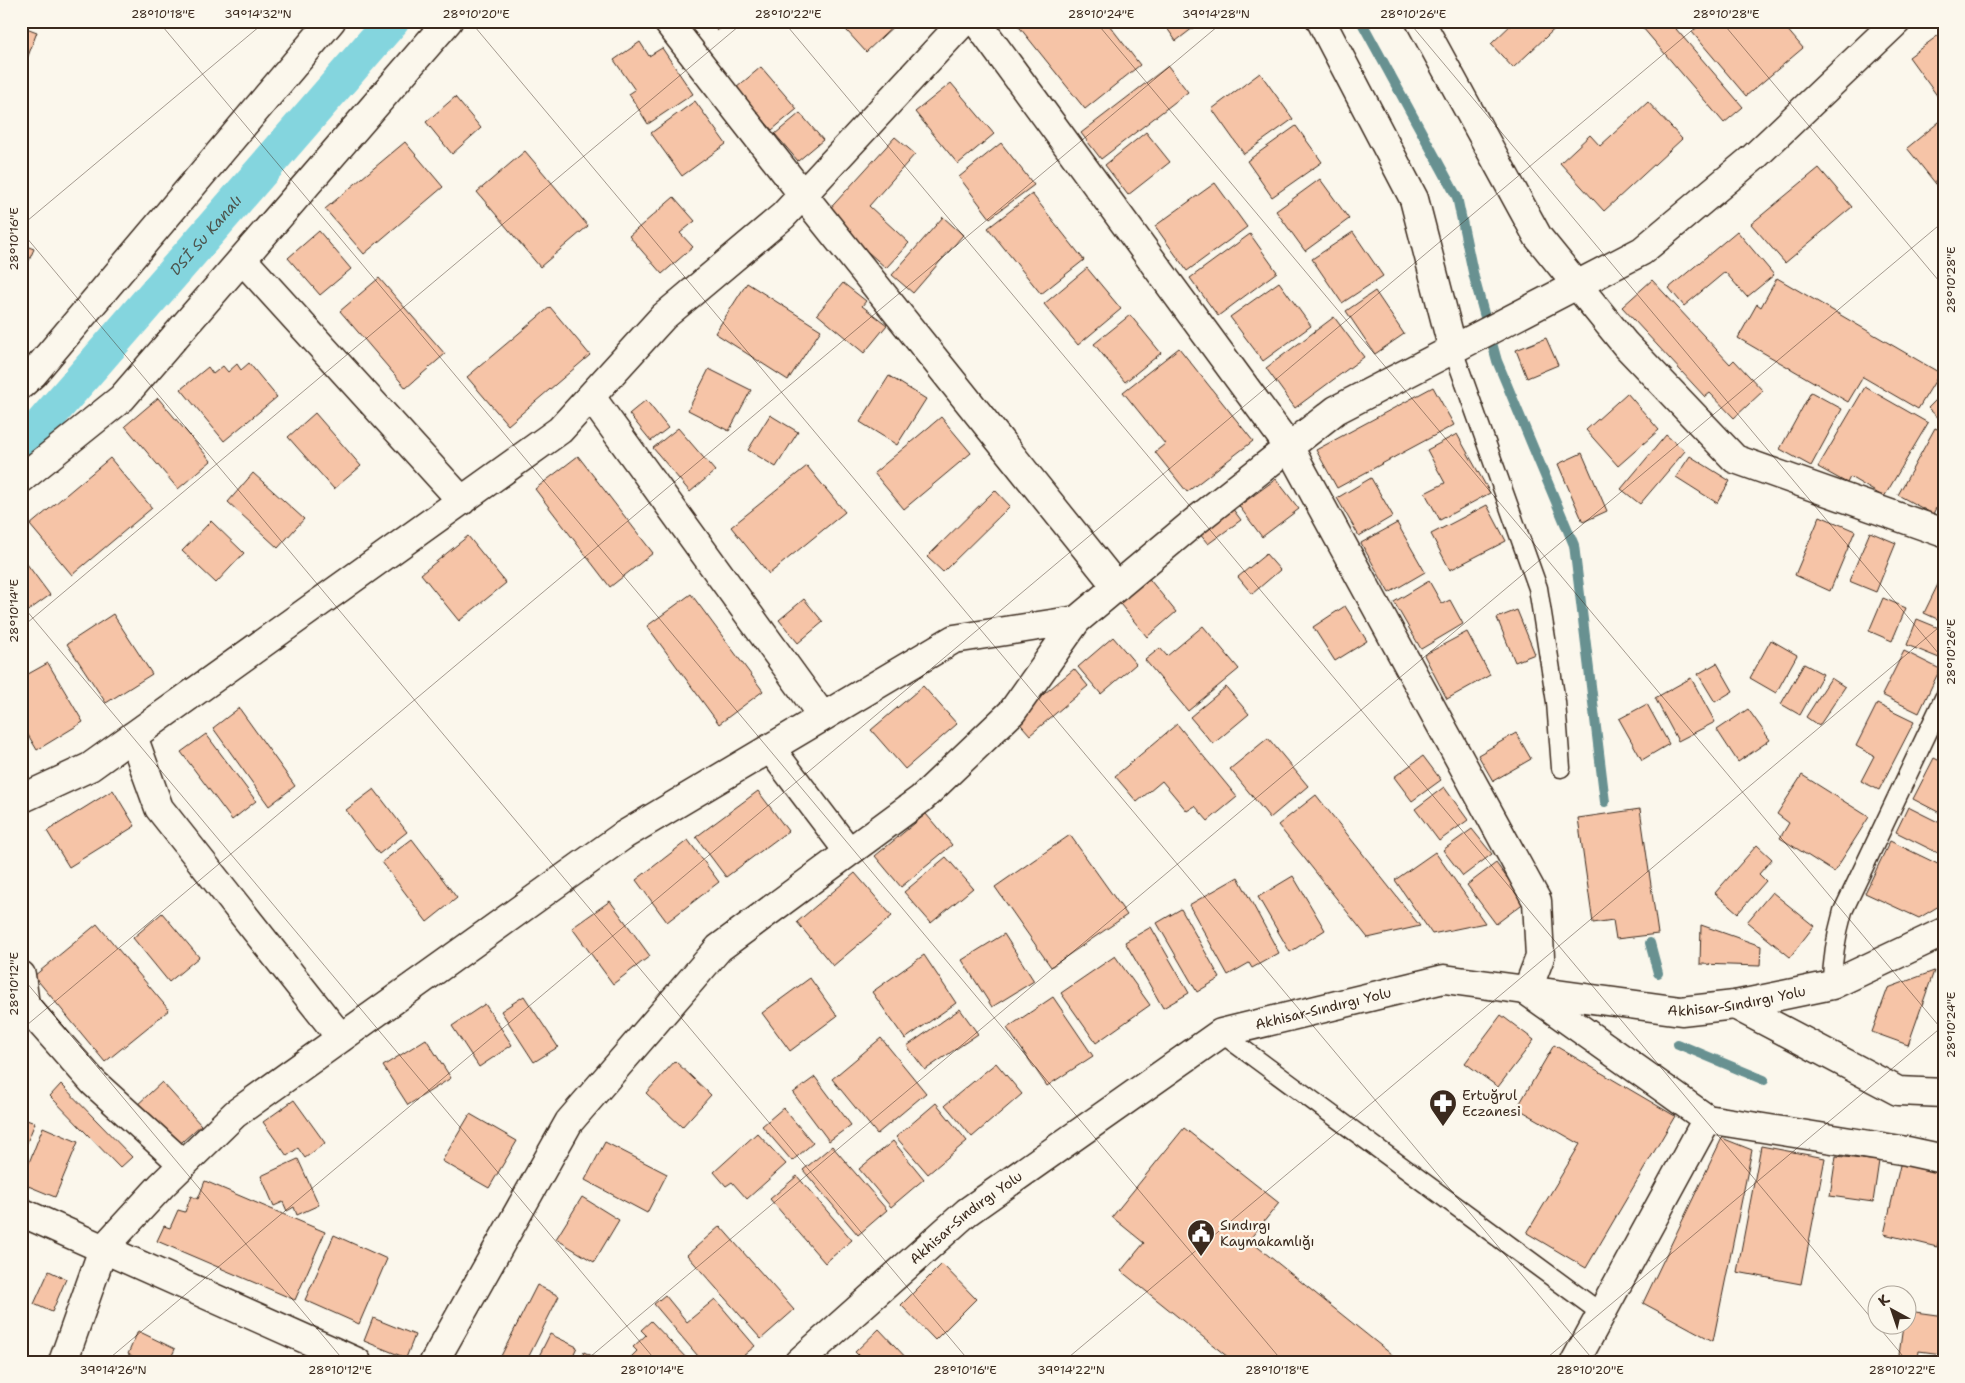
<svg xmlns="http://www.w3.org/2000/svg" width="1965" height="1383" font-family="'Shantell Sans',sans-serif">
<rect width="100%" height="100%" fill="#fbf7ec"/>
<filter id="ink" filterUnits="userSpaceOnUse"><feTurbulence type="fractalNoise" baseFrequency=".02" numOctaves="2"/><feDisplacementMap in="SourceGraphic" scale="10" xChannelSelector="R" yChannelSelector="G"/><feConvolveMatrix kernelMatrix="1 2 1 2 8 2 1 2 1" color-interpolation-filters="sRGB"/></filter>
<g filter="url(#ink)">
<g fill="none" stroke-linecap="round" stroke-linejoin="round">
<!-- stream -->
<path stroke="#679191" stroke-width="10" d="M1361,21l96,176 17,80 23,84 77,184 31,257
M1650,943l8,30
M1678,1044l86,36"/>
<!-- canal -->
<path stroke="#84d5de" stroke-width="35" id="s1" d="M21,448l371,-427"/>
</g>
<!-- building -->
<path fill="#f6c4a7" stroke="#3b2a1e" d="M710,21h19l-12,10z
M838,21h61l-33,31z
M1018,21h88l34,44 -55,44 -69,-86z
M1162,21h40l-26,20z
M1515,21h48l-50,47 -22,-24z
M1637,21h49l-10,8 67,78 -19,16z
M1704,21h76l23,27 -57,48 -54,-64z
M21,26l16,6 -16,43z
M1944,31v68l-3,2 -32,-44z
M640,42l9,14 13,-8 31,46 -45,30 -19,-30 6,-4 -21,-30z
M1168,66l20,26 -87,67 -20,-26z
M761,67l36,42 -25,21 -36,-42z
M1260,73l33,46 -49,35 -32,-45z
M951,83l43,51 -36,30 -43,-52z
M455,97l26,31 -29,26 -26,-32z
M695,101l31,43 -44,32 -31,-43z
M1648,102l34,37 -78,72 -44,-48 30,-28 10,11z
M800,113l23,27 -25,21 -23,-27z
M1944,118v76l-37,-46z
M1296,126l26,36 -50,35 -25,-36z
M1146,132l24,30 -42,33 -23,-30z
M895,137l20,17 -46,52 40,37 -23,25 -61,-54z
M405,142l38,45 -79,67 -39,-45z
M1001,143l33,42 -44,33 -31,-41z
M525,151l63,75 -48,41 -63,-75z
M1819,168l33,39 -67,56 -34,-39z
M1320,179l29,40 -44,32 -29,-40z
M1215,183l32,44 -60,44 -32,-45z
M1032,194l52,66 -43,34 -53,-66z
M674,197l21,24 -15,12 13,14 -31,27 -33,-38z
M943,217l20,18 -50,58 -21,-18z
M319,231l32,38 -31,26 -32,-37z
M1737,231l37,44 -27,22 -22,-25 -41,34 -15,-18z
M1353,232l30,44 -41,27 -30,-44z
M1250,234l27,38 -59,44 -28,-38z
M21,244l13,5 -13,30z
M1087,268l34,41 -43,36 -34,-41z
M379,278l66,76 -39,34 -66,-77z
M1777,278l163,95 -22,36 -55,-32 -15,25 -110,-64 19,-34 4,3z
M1652,280l78,84 4,-4 29,31 -29,27 -24,-25 -5,4 -83,-90z
M1279,282l32,44 -48,35 -33,-44z
M747,283l74,47 -33,50 -73,-47z
M843,283l23,18 -4,5 25,19 -23,28 -47,-39z
M1375,291l29,43 -29,20 -29,-43z
M550,307l40,48 -82,70 -41,-48z
M1130,315l31,38 -36,29 -31,-38z
M1334,317l30,40 -69,51 -29,-40z
M1546,338l12,27 -31,13 -11,-28z
M1179,348l74,93 -66,51 -32,-40 10,-8 -42,-52z
M249,363l28,34 -53,44 -43,-52 27,-22 5,7 10,-8 5,6 9,-8 4,6z
M709,369l42,21 -22,41 -41,-21z
M889,376l37,23 -29,46 -37,-23z
M1433,387l21,38 -117,63 -21,-38z
M1865,387l63,36 -44,74 -34,-20 -3,6 -29,-16z
M1811,392l31,17 -31,57 -31,-17z
M1944,392v31l-16,-15z
M1627,393l32,37 -41,36 -32,-36z
M158,398l53,63 -33,28 -53,-63z
M646,400l22,28 -17,13 -22,-27z
M315,413l46,53 -27,23 -46,-52z
M770,415l28,17 -22,35 -28,-17z
M941,417l30,36 -67,56 -30,-36z
M678,428l37,43 -25,21 -37,-44z
M1935,428l9,4v80l-8,-4 -3,6 -35,-19z
M1457,434l33,59 -50,27 -15,-27 20,-10 -18,-33z
M1666,435l19,16 -45,53 -19,-15z
M1582,453l25,58 -24,11 -25,-58z
M578,456l75,97 -43,34 -75,-98z
M1690,456l40,25 -13,22 -41,-26z
M110,458l42,50 -80,67 -42,-50z
M807,466l38,46 -76,62 -38,-47z
M253,473l51,46 -26,29 -50,-46z
M1371,478l22,38 -34,20 -22,-38z
M1276,479l23,30 -37,28 -23,-31z
M995,490l15,16 -67,66 -16,-15z
M1487,505l19,36 -56,29 -19,-36z
M1232,508l9,12 -33,24 -9,-11z
M1820,516l35,15 -25,60 -35,-16z
M211,521l33,32 -28,30 -34,-32z
M1397,523l28,49 -36,21 -28,-50z
M1870,532l26,11 -20,49 -27,-11z
M468,536l38,47 -47,38 -38,-47z
M1266,554l14,16 -28,24 -14,-17z
M21,556l29,39 -29,21z
M1142,570l34,42 -29,25 -35,-43z
M1944,572v50l-20,-9z
M1429,581l13,23 8,-4 13,24 -42,25 -27,-47z
M691,594l72,97 -44,33 -72,-98z
M1883,598l23,10 -14,33 -23,-10z
M804,599l19,23 -25,21 -19,-23z
M1345,606l22,35 -32,20 -22,-34z
M1517,610l18,44 -20,8 -18,-44z
M113,614l39,60 -46,29 -39,-59z
M1917,619l27,11v30l-37,-15z
M1203,626l36,43 -51,42 -43,-51 15,-12 7,8z
M1467,632l23,43 -43,24 -23,-44z
M1113,637l23,27 -35,30 -23,-27z
M1771,640l26,15 -21,38 -26,-15z
M1904,651l36,18 -21,44 -37,-18z
M48,663l35,59 -46,28 -16,-27v-45z
M1717,663l16,28 -18,11 -17,-28z
M1804,664l19,10 -23,41 -19,-11z
M1074,669l14,17 -58,49 -15,-17z
M1691,678l24,44 -37,19 -23,-43z
M1831,678l14,9 -26,39 -13,-9z
M923,686l34,38 -52,45 -34,-39z
M1226,687l23,27 -36,30 -23,-27z
M1647,704l22,40 -27,16 -23,-41z
M1877,704l37,18 -35,68 -18,-9 13,-25 -18,-10z
M239,708l56,78 -26,20 -56,-78z
M1748,709l22,31 -32,22 -21,-32z
M1177,724l60,73 -29,24 -13,-15 -8,5 -25,-30 -25,21 -22,-26z
M1516,733l15,26 -38,22 -15,-26z
M206,734l50,67 -24,19 -51,-68z
M1268,738l40,48 -38,32 -40,-49z
M1423,756l18,24 -29,21 -18,-24z
M1934,758l10,5v52l-31,-16z
M1802,775l67,42 -35,55 -54,-34 9,-15 -12,-9z
M1444,787l24,33 -29,21 -24,-32z
M374,789l33,43 -28,22 -33,-44z
M113,790l22,36 -66,41 -22,-36z
M758,791l30,40 -62,46 -30,-40z
M1316,795l104,131 -52,12 -90,-113z
M1908,807l36,18v31l-48,-24z
M1640,809l18,125 -42,5 -3,-19 -20,3 -15,-105z
M926,814l26,31 -51,42 -26,-31z
M1472,829l20,25 -29,22 -20,-26z
M1070,835l57,80 -76,52 -56,-80z
M412,839l45,59 -30,24 -45,-60z
M688,840l31,42 -52,40 -31,-42z
M1890,841l54,26v36l-25,15 -54,-25z
M1757,845l15,14 -13,15 7,7 -28,32 -23,-20z
M1435,852l50,71 -53,11 -37,-54z
M946,857l27,31 -42,35 -27,-31z
M1496,863l29,39 -29,22 -29,-39z
M855,873l37,43 -59,50 -36,-44z
M1293,876l32,54 -35,22 -32,-55z
M1238,877l41,76 -27,15 -3,-5 -21,12 -39,-70z
M1772,892l42,34 -24,31 -43,-35z
M610,901l40,55 -37,28 -41,-56z
M1181,909l39,69 -23,14 -40,-69z
M162,913l37,44 -30,25 -36,-44z
M97,924l72,86 -64,52 -71,-86z
M1701,925l60,21 -1,20 -60,-2z
M1151,927l38,66 -26,15 -38,-66z
M1004,934l30,47 -42,26 -30,-47z
M924,955l32,48 -51,36 -33,-47z
M1115,956l35,49 -54,38 -35,-50z
M1934,971l-26,74 -36,-13 16,-44z
M810,978l27,38 -47,35 -28,-38z
M524,996l34,51 -24,15 -33,-51z
M1053,997l40,59 -46,30 -40,-58z
M485,1004l27,41 -33,22 -27,-41z
M960,1009l18,25 -53,36 -18,-24z
M1501,1015l33,25 -36,47 -33,-24z
M881,1038l45,55 -49,41 -45,-55z
M426,1039l25,39 -43,27 -25,-39z
M1554,1045l121,71 -89,152 -59,-35 53,-89 -63,-36z
M675,1061l36,34 -29,32 -36,-34z
M996,1063l26,31 -50,43 -27,-32z
M815,1077l36,48 -22,16 -36,-48z
M162,1082l39,43 -27,24 -38,-43z
M61,1084l71,73 -12,11 -70,-72z
M294,1100l31,43 -20,15 -7,-10 -11,8 -24,-34z
M936,1103l31,38 -39,33 -32,-37z
M783,1108l30,35 -21,18 -30,-35z
M470,1114l47,27 -28,47 -47,-27z
M21,1118l14,5 -14,34z
M43,1127l35,15 -23,55 -34,-14z
M1184,1128l95,75 -30,37 152,122h-167l-113,-91 23,-28 -32,-26z
M757,1133l29,31 -39,35 -15,-17 -6,4 -12,-14z
M1722,1138l30,12 -39,191 -70,-38z
M893,1141l31,38 -33,28 -32,-38z
M605,1142l62,32 -20,39 -62,-33z
M832,1146l55,64 -29,25 -55,-65z
M1761,1146l64,12 -24,126 -64,-12z
M1836,1156l43,5 -6,41 -43,-6z
M298,1159l21,46 -22,10 -3,-8 -7,4 -4,-9 -9,4 -13,-30z
M1901,1161l43,10v47l-7,29 -53,-13z
M797,1176l55,64 -27,23 -55,-64z
M205,1181l120,51 -30,68 -138,-59 7,-15 6,2 8,-18 7,2 6,-16 7,3z
M582,1197l37,23 -25,42 -38,-23z
M720,1226l74,84 -33,29 -74,-84z
M334,1235l53,24 -28,65 -54,-24z
M942,1264l34,35 -41,41 -34,-35z
M49,1271l17,8 -14,33 -18,-8z
M537,1285l22,11 -33,66h-28z
M665,1295l22,27 28,-23 40,47 -19,16h-33l-49,-58z
M1908,1311l36,5 -2,38 -23,-3 -1,7 -19,-3 4,-29h5z
M373,1318l42,17 -9,23 -42,-17z
M651,1321l39,41h-62l-1,-1 10,-10 -4,-4 13,-12 -5,-5z
M879,1329l31,33h-45l-10,-10z
M138,1331l37,18 -6,13h-25l-16,-8z
M550,1334l27,13 -7,15h-34z
M584,1352l20,10h-24z
M21,1356l15,5v1h-15z"/>
<g fill="none" stroke-linecap="round" stroke-linejoin="round">
<!-- service casing -->
<g stroke="#3b2a1e" stroke-width="21">
<path id="service" d="M1453,350l85,238 18,114 5,66
M1832,985c0,-26 4,-49 11,-74l101,-213
M1221,1033l380,280"/>
</g>
<!-- minor casing -->
<g stroke="#3b2a1e" stroke-width="31">
<path id="minor" d="M667,21l136,174 314,392
M976,21l313,426 248,454 3,56 -13,34 180,128 200,32 37,8
M1321,21l93,178 39,151
M1420,21l118,216 87,107 110,115 209,74
M242,259l220,242
M591,397l232,320
M21,479l101,-81 326,-377
M133,736l26,72 182,230
M770,748l79,104
M21,799l69,-32 470,-337 103,-113 120,-101 181,-195
M21,975l4,30 69,78 89,81
M1735,1005l163,86 46,2
M63,1362l40,-113 59,-64 73,-71 389,-279 330,-196 123,-19 116,-97 143,-113 306,-159 112,-94 143,-136
M434,1362l135,-240 150,-174 202,-149 91,-87 65,-92
M1575,1362l132,-243"/>
</g>
<!-- tertiary casing -->
<g stroke="#3b2a1e" stroke-width="31">
<path id="tertiary" d="M21,385l12,-11 298,-353
M21,1212l336,150"/>
</g>
<!-- secondary casing -->
<g stroke="#3b2a1e" stroke-width="31">
<g id="secondary">
<path id="s2" d="M799,1362l168,-150 254,-179 223,-54 237,32 54,-6 97,-20 112,-53"/>
</g>
</g>
<!-- service -->
<use href="#service" stroke="#fbf7ec" stroke-width="18"/>
<!-- minor -->
<use href="#minor" stroke="#fbf7ec" stroke-width="28"/>
<!-- tertiary -->
<use href="#tertiary" stroke="#fbf7ec" stroke-width="28"/>
<!-- secondary -->
<use href="#secondary" stroke="#fbf7ec" stroke-width="28"/>
</g>
</g>
<!-- ticks -->
<path fill="none" stroke="#3b2a1e" stroke-width="1" stroke-opacity="0.45" d="M158,21l1125,1341M470,21l1125,1341M783,21l1125,1341M1095,21l849,1011M1408,21l536,639M1721,21l223,266M21,226l245,-205M21,231l949,1131M21,604l636,758M21,628l724,-607M21,976l324,386M21,1030l1203,-1009M21,1349l11,13M105,1362l1598,-1341M584,1362l1360,-1141M1063,1362l881,-739M1542,1362l402,-337"/>
<!-- icons -->
<defs>
<g id="pharmacy-pin" transform="scale(1.4375)"><path d="M0 17L-7.5 6A9.5 9.5 0 1 1 7.5 6Z" fill="#3b2a1e" stroke="#fbf7ec"/><path d="M-2-6h4v4h4v4h-4v4h-4v-4h-4v-4h4Z" fill="#fff"/></g>
<g id="civic-pin" transform="scale(1.4375)"><path d="M0 17L-7.5 6A9.5 9.5 0 1 1 7.5 6Z" fill="#3b2a1e" stroke="#fbf7ec"/><path d="M-.6-6.5H3V-4.5H.6V-3L4-1V1h2V6H-6V1h2V-1L-.6-3ZM-1.2 2.5V6h2.4V2.5Z" fill="#fff"/></g>
</defs>
<g fill-rule="evenodd">
<use href="#pharmacy-pin" x="1443" y="1103"/>
<use href="#civic-pin" x="1201" y="1233"/>
</g>
<g text-anchor="middle" stroke-width="4.5" stroke-linejoin="round" paint-order="stroke">
<!-- street labels -->
<g font-size="14" fill="#3b2a1e" stroke="#fbf7ec">
<text dy="5" stroke="none"><textPath href="#s2" startOffset="1061">Akhisar-Sındırgı Yolu</textPath></text>
<text dy="5" stroke="none"><textPath href="#s2" startOffset="641">Akhisar-Sındırgı Yolu</textPath></text>
<text dy="5" stroke="none"><textPath href="#s2" startOffset="221">Akhisar-Sındırgı Yolu</textPath></text>
</g>
<!-- poi labels -->
<g font-size="14" fill="#3b2a1e" stroke="#fbf7ec" text-anchor="start">
<text x="1462" y="1100">Ertuğrul<tspan x="1462" dy="16">Eczanesi</tspan></text>
<text x="1220" y="1230">Sındırgı<tspan x="1220" dy="16">Kaymakamlığı</tspan></text>
</g>
<!-- water labels -->
<g font-size="15" font-style="italic" fill="#4d554e" stroke="#fbf7ec">
<text dy="5" stroke="none"><textPath href="#s1" startOffset="282">DSİ Su Kanalı</textPath></text>
</g>
</g>
<!-- margin -->
<rect width="1965" height="1383" fill="none" stroke="#fbf7ec" stroke-width="55"/>
<!-- north arrow -->
<g transform="translate(1892 1310) rotate(320)"><circle r="24" fill="#fbf7ec" stroke="#aea59a"/>
<path d="M0-4L9 19L0 12L-9 19Z" fill="#3b2a1e"/>
<text y="-8" font-size="14" font-weight="bold" text-anchor="middle" fill="#3b2a1e">K</text>
</g>
<rect x="28" y="28" width="1910" height="1328" fill="none" stroke="#3b2a1e" stroke-width="2"/>
<g font-size="12" text-anchor="middle" fill="#3b2a1e">
<text x="163" y="18">28°10'18"E</text>
<text x="258" y="18">39°14'32"N</text>
<text x="476" y="18">28°10'20"E</text>
<text x="788" y="18">28°10'22"E</text>
<text x="1101" y="18">28°10'24"E</text>
<text x="1216" y="18">39°14'28"N</text>
<text x="1413" y="18">28°10'26"E</text>
<text x="1726" y="18">28°10'28"E</text>
<text transform="translate(14 239) rotate(-90)" y="4">28°10'16"E</text>
<text transform="translate(1951 280) rotate(-90)" y="4">28°10'28"E</text>
<text transform="translate(14 611) rotate(-90)" y="4">28°10'14"E</text>
<text transform="translate(1951 652) rotate(-90)" y="4">28°10'26"E</text>
<text transform="translate(14 984) rotate(-90)" y="4">28°10'12"E</text>
<text transform="translate(1951 1025) rotate(-90)" y="4">28°10'24"E</text>
<text x="113" y="1374">39°14'26"N</text>
<text x="340" y="1374">28°10'12"E</text>
<text x="652" y="1374">28°10'14"E</text>
<text x="965" y="1374">28°10'16"E</text>
<text x="1071" y="1374">39°14'22"N</text>
<text x="1277" y="1374">28°10'18"E</text>
<text x="1590" y="1374">28°10'20"E</text>
<text x="1902" y="1374">28°10'22"E</text>
</g>
</svg>
